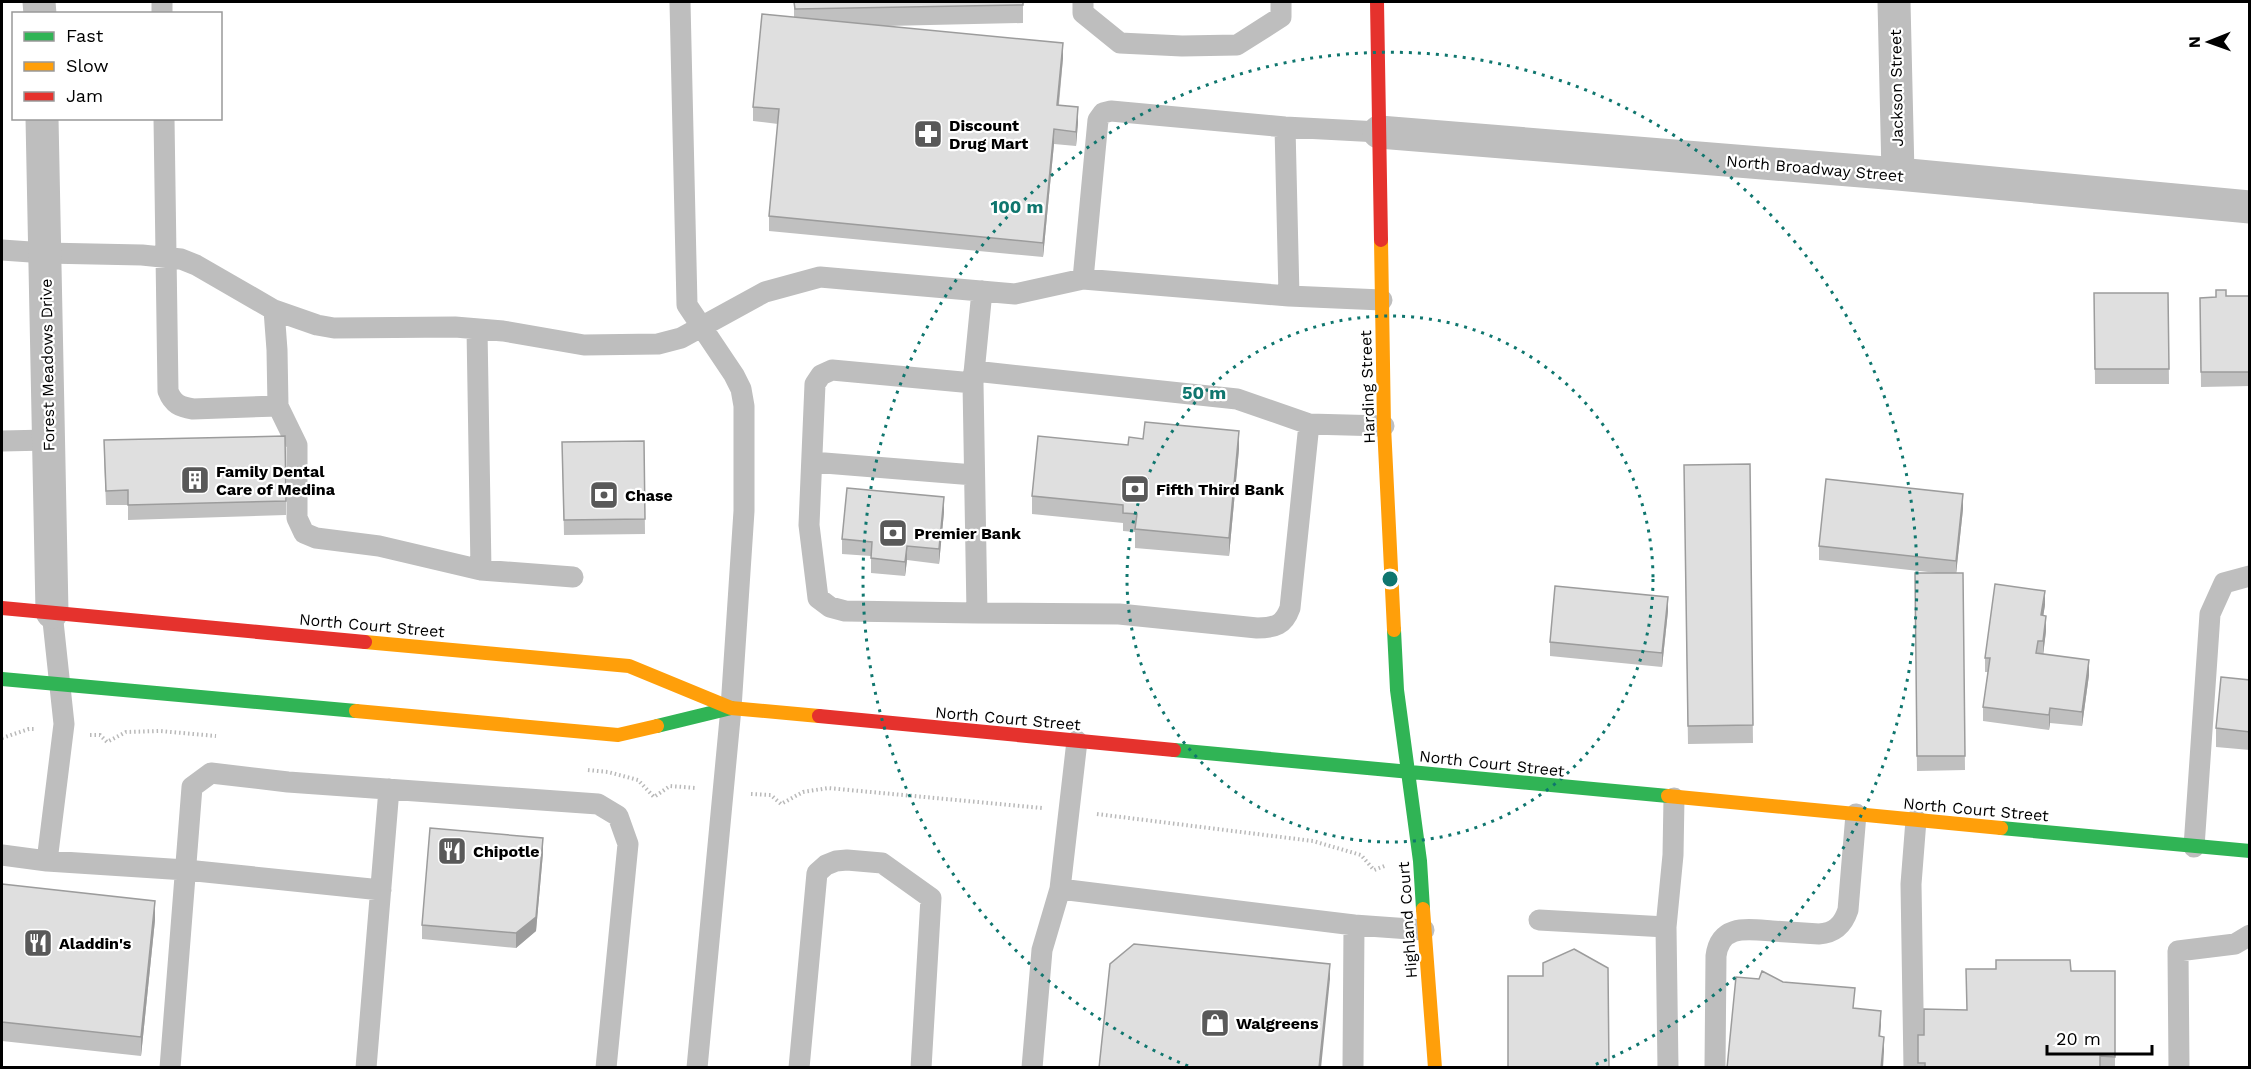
<svg xmlns="http://www.w3.org/2000/svg" width="2251" height="1069" font-family="'Work Sans',sans-serif">
<rect width="100%" height="100%" fill="#fff"/>
<g fill="none" stroke-linecap="round" stroke-linejoin="round">
<!-- path -->
<path stroke="#b9b9b9" stroke-width="4" stroke-dasharray="1.5 3" stroke-linecap="butt" d="M90,735h10l7,7 19,-10 34,-1 56,5
M2,738l27,-9h6
M588,770l20,2 30,8 16,17 16,-11 26,2
M751,794l20,1 10,9 22,-12 25,-4 214,20
M1097,814l216,27 48,14 13,15 13,-5"/>
<!-- lane -->
<path stroke="#bebebe" stroke-width="21" d="M162,2v12
M680,2l7,303 47,70 7,14 3,17v105l-13,197 -34,360
M1083,2v11l37,30 62,3 55,-1 44,-28v-15
M164,118l4,273c5,13 12,16 25,18l85,-3
M1285,127l4,169
M2,250l43,3 97,2 39,4 15,6 78,45 43,15 17,3 121,-1 48,4 81,14 74,-1 23,-6 84,-46 55,-15 195,17 68,-15 206,17 93,4
M1083,279l15,-159 5,-7 8,-2 174,16 94,5
M982,291l-9,92 4,230 142,1 138,14c18,0 27,-3 33,-20l19,-184 75,2
M274,310l3,40 1,56 19,39v73l7,15 12,5 63,8 102,24 92,7
M477,329l4,241
M974,371l263,28 72,25
M973,383l-141,-13 -11,5 -6,9 -6,141 9,73 12,9 15,4 132,2
M2,441l46,-1
M812,462l162,13
M2194,847l16,-233 14,-31 26,-7
M2,855l45,6 139,9 195,20
M47,861l17,-137 -12,-112
M1060,889l17,-148
M1539,920l127,7
M1354,925l70,5
M170,1068l22,-281 19,-14 77,9 310,22 20,12 10,28 -22,224
M366,1068l23,-279
M799,1068l18,-195 9,-8 10,-4 11,-1 35,3 49,35 -10,170
M1032,1068l10,-118 18,-61 294,36 -1,143
M1668,1068l-2,-141 7,-72 1,-57
M1715,1068l1,-112c4,-32 31,-27 56,-25 15,1 31,2 47,3 16,-1 24,-9 29,-24l8,-96
M1914,1068l-3,-184 5,-64
M2179,1068l-1,-117 57,-7 15,-9"/>
<!-- street -->
<path stroke="#bebebe" stroke-width="33" d="M39,2l1,12
M1894,2l4,172
M42,118l10,494
M1379,132l519,42 352,33"/>
<!-- fast -->
<path stroke="#30b455" stroke-width="14" d="M1394,630l3,60 23,171 3,48
M2,679l354,32
M657,726l74,-18
M1174,750l494,46
M2001,828l249,23"/>
<!-- slow -->
<path stroke="#ff9f0a" stroke-width="14" d="M1381,240l3,186 10,204
M365,642l264,24 102,42 88,8
M356,711l262,24 39,-9
M1668,796l333,32
M1423,909l12,159"/>
<!-- jam -->
<path stroke="#e5322d" stroke-width="14" d="M1377,2l4,238
M2,608l363,34
M819,716l355,34"/>
</g>
<!-- wall -->
<path fill="#c0c0c0" d="M794,2h229v21l-137,3 177,32 -4,47 19,17 -2,24 -22,-2 -11,113 -274,-26v-15l9,-92 -25,-3v-14l41,-90z
M2094,293h74l1,91h-74z
M2226,296h24v90l-49,1 -1,-89 16,-1z
M644,441l1,93 -81,1 -2,-93z
M1128,445l111,4 -10,107 -94,-8v-16l-12,-1v-8l-91,-9v-18z
M104,455l182,46v14l-158,5v-15h-22z
M1750,464l3,279 -65,1 -4,-279z
M1963,509l-7,64h7l2,197 -48,1 -2,-198h22l-118,-13v-14z
M944,512l-5,52 -32,-4 -2,16 -34,-3v-17l-29,-2v-15z
M2045,605l-2,11 3,15 -3,23 46,21 -7,51 -32,-3 -1,7 -66,-9v-14l5,-35h-3v-14z
M1668,611l-6,56 -112,-11v-14z
M2250,680v70l-34,-3v-19z
M543,853l-7,78 -20,17 -94,-9v-14z
M2,884l153,36 -14,136 -139,-15z
M2071,971h44v97h-197v-33h6l42,-25z"/>
<!-- shaded-wall -->
<path fill="#9c9c9c" d="M1063,43v15l-6,61v-14z
M1078,107v15l-2,24v-14z
M1054,129v15l-11,113v-14z
M1239,431v18l-10,107v-18z
M1963,494v15l-7,66v-14z
M944,497v15l-5,52v-15z
M907,546v14l-2,16v-14z
M2045,591v14l-4,25v-15z
M1668,597v14l-6,56v-14z
M2046,616v15l-3,25v-15z
M2089,660v15l-7,51v-14z
M2050,708v15l-1,7v-15z
M543,838v15l-7,78 -20,17v-15z
M155,901v19l-14,136v-19z
M1330,964v15l-9,89h-2z
M1881,1011v14l-2,25v-14z
M1884,1037v14l-1,17h-2z"/>
<!-- building -->
<path fill="#dfdfdf" stroke="#9c9c9c" stroke-width="1.5" d="M794,2h229v3l-228,4z
M762,14l301,29 -6,62 21,2 -2,25 -22,-3 -11,114 -274,-27 10,-107 -26,-2z
M2216,290h10v6h24v76h-49l-1,-74 16,-1z
M2094,293h74l1,76h-74z
M1145,422l94,9 -10,107 -94,-9 2,-15 -14,-1v-8l-91,-9 6,-60 90,9 1,-8 14,2z
M285,436l1,65 -158,4v-15l-22,1 -2,-51z
M644,441l1,78 -81,1 -2,-78z
M1750,464l3,261 -65,1 -4,-261z
M1826,479l137,15 -7,67 -137,-15z
M847,488l97,9 -5,52 -32,-3 -2,16 -34,-4 1,-16 -30,-3z
M1915,573h48l2,183h-48z
M1995,584l50,7 -4,24 5,1 -3,25h-5l-2,12 53,7 -7,52 -32,-4 -1,7 -66,-8 7,-49h-5z
M1555,586l113,11 -6,56 -112,-11z
M2221,677l29,3v52l-34,-4z
M430,828l113,10 -7,79 -20,16 -94,-8z
M2,884l153,17 -14,136 -139,-15z
M1134,944l196,20 -11,104h-220l11,-104z
M1574,949l34,19 1,100h-101v-92h35v-13z
M1996,960h74l1,11h44v86l-15,-1v12h-175v-5h-7v-28h6v-26l43,1 -1,-41h30z
M1762,971l21,11 72,6 -2,20 28,3 -2,25 5,1 -3,31h-154l9,-91 23,2z"/>
<!-- distance rings -->
<g fill="none" stroke="#0f766e" stroke-width="3" stroke-dasharray="3 6">
<circle cx="1390" cy="579" r="263"/>
<path d="M1188 1066A527 527 0 1 1 1592 1066"/>
</g>
<!-- icons -->
<defs>
<g id="pharmacy-square" transform="scale(1.5)"><rect x="-9" y="-9" width="18" height="18" rx="4" fill="#595959" stroke="#fff"/><path d="M-2-6h4v4h4v4h-4v4h-4v-4h-4v-4h4Z" fill="#fff"/></g>
<g id="building-square" transform="scale(1.5)"><rect x="-9" y="-9" width="18" height="18" rx="4" fill="#595959" stroke="#fff"/><path d="M-4-6H4V6H1V3H-1V6H-4ZM-2.5-4.3h1.7v1.8h-1.7ZM.8-4.3h1.7v1.8H.8ZM-2.5-1h1.7V.8h-1.7ZM.8-1h1.7V.8H.8Z" fill="#fff"/></g>
<g id="bank-square" transform="scale(1.5)"><rect x="-9" y="-9" width="18" height="18" rx="4" fill="#595959" stroke="#fff"/><path d="M-6-4H6V4H-6ZM0-2.3a2.3 2.3 0 1 0 0 4.6a2.3 2.3 0 1 0 0-4.6Z" fill="#fff"/></g>
<g id="restaurant-square" transform="scale(1.5)"><rect x="-9" y="-9" width="18" height="18" rx="4" fill="#595959" stroke="#fff"/><path d="M-5-6h1v4h1v-4h1v4h1v-4h1v5L-1.5 .5V6h-2V.5L-5-1ZM5-6V6H3V1.5H1.5Q1.5-4 5-6Z" fill="#fff"/></g>
<g id="shop-square" transform="scale(1.5)"><rect x="-9" y="-9" width="18" height="18" rx="4" fill="#595959" stroke="#fff"/><path d="M-5-2.5h2.3a2.7 3.5 0 0 1 5.4 0H5L5.5 6h-11ZM-1.5-2.5h3a1.5 2.3 0 0 0-3 0Z" fill="#fff"/></g>
</defs>
<g fill-rule="evenodd">
<use href="#pharmacy-square" x="928" y="134"/>
<use href="#building-square" x="195" y="480"/>
<use href="#bank-square" x="1135" y="489"/>
<use href="#bank-square" x="604" y="495"/>
<use href="#bank-square" x="893" y="533"/>
<use href="#restaurant-square" x="452" y="851"/>
<use href="#restaurant-square" x="38" y="943"/>
<use href="#shop-square" x="1215" y="1023"/>
</g>
<g text-anchor="middle" stroke-width="4.5" stroke-linejoin="round" paint-order="stroke">
<!-- street labels -->
<g font-size="16" fill="#000" stroke="#fff">
<text transform="translate(1896 88) rotate(-91)" y="6">Jackson Street</text>
<text transform="translate(1815 168) rotate(5)" y="6">North Broadway Street</text>
<text transform="translate(47 365) rotate(-91)" y="6">Forest Meadows Drive</text>
<text transform="translate(1367 387) rotate(-92)" y="6">Harding Street</text>
<text transform="translate(372 625) rotate(5)" y="6">North Court Street</text>
<text transform="translate(1008 718) rotate(5)" y="6">North Court Street</text>
<text transform="translate(1492 763) rotate(6)" y="6">North Court Street</text>
<text transform="translate(1976 809) rotate(5)" y="6">North Court Street</text>
<text transform="translate(1407 920) rotate(-94)" y="6">Highland Court</text>
</g>
<!-- poi labels -->
<g font-size="16" font-weight="bold" fill="#000" stroke="#fff" text-anchor="start">
<text x="949" y="131">Discount<tspan x="949" dy="18">Drug Mart</tspan></text>
<text x="216" y="477">Family Dental<tspan x="216" dy="18">Care of Medina</tspan></text>
<text x="1156" y="495">Fifth Third Bank</text>
<text x="625" y="501">Chase</text>
<text x="914" y="539">Premier Bank</text>
<text x="473" y="857">Chipotle</text>
<text x="59" y="949">Aladdin's</text>
<text x="1236" y="1029">Walgreens</text>
</g>
</g>
<circle cx="1390" cy="579" r="9" fill="#0f766e" stroke="#fff" stroke-width="3"/>
<g font-size="18" text-anchor="middle" font-weight="bold" fill="#0f766e" stroke="#fff" stroke-width="4.5" stroke-linejoin="round" paint-order="stroke">
<text x="1017" y="213">100 m</text>
<text x="1204" y="399">50 m</text>
</g>
<!-- border -->
<rect width="2251" height="1069" fill="none" stroke="#000000" stroke-width="6"/>
<!-- legend -->
<rect x="12" y="12" width="210" height="108" fill="#ffffff" stroke="#999999" stroke-width="1.5"/>
<rect x="24" y="32" width="30" height="9" fill="#30b455" stroke="#999999" stroke-width="1.5"/>
<text x="66" y="42" font-size="18" fill="#000000">Fast</text>
<rect x="24" y="62" width="30" height="9" fill="#ff9f0a" stroke="#999999" stroke-width="1.5"/>
<text x="66" y="72" font-size="18" fill="#000000">Slow</text>
<rect x="24" y="92" width="30" height="9" fill="#e5322d" stroke="#999999" stroke-width="1.5"/>
<text x="66" y="102" font-size="18" fill="#000000">Jam</text>
<!-- north arrow -->
<g transform="translate(2209 42) rotate(269)" stroke="#ffffff" stroke-width="4.5" paint-order="stroke">
<path d="M0-4.5L10 22L0 15L-10 22Z" fill="#000000"/>
<text y="-9" font-size="16" font-weight="bold" text-anchor="middle" fill="#000000">N</text>
</g>
<!-- scale -->
<path d="M2047 1045v9h105v-9" fill="none" stroke="#000000" stroke-width="3"/>
<text x="2056" y="1045" font-size="18" fill="#000000" stroke="#ffffff" stroke-width="4.5" paint-order="stroke">20 m</text>
</svg>
